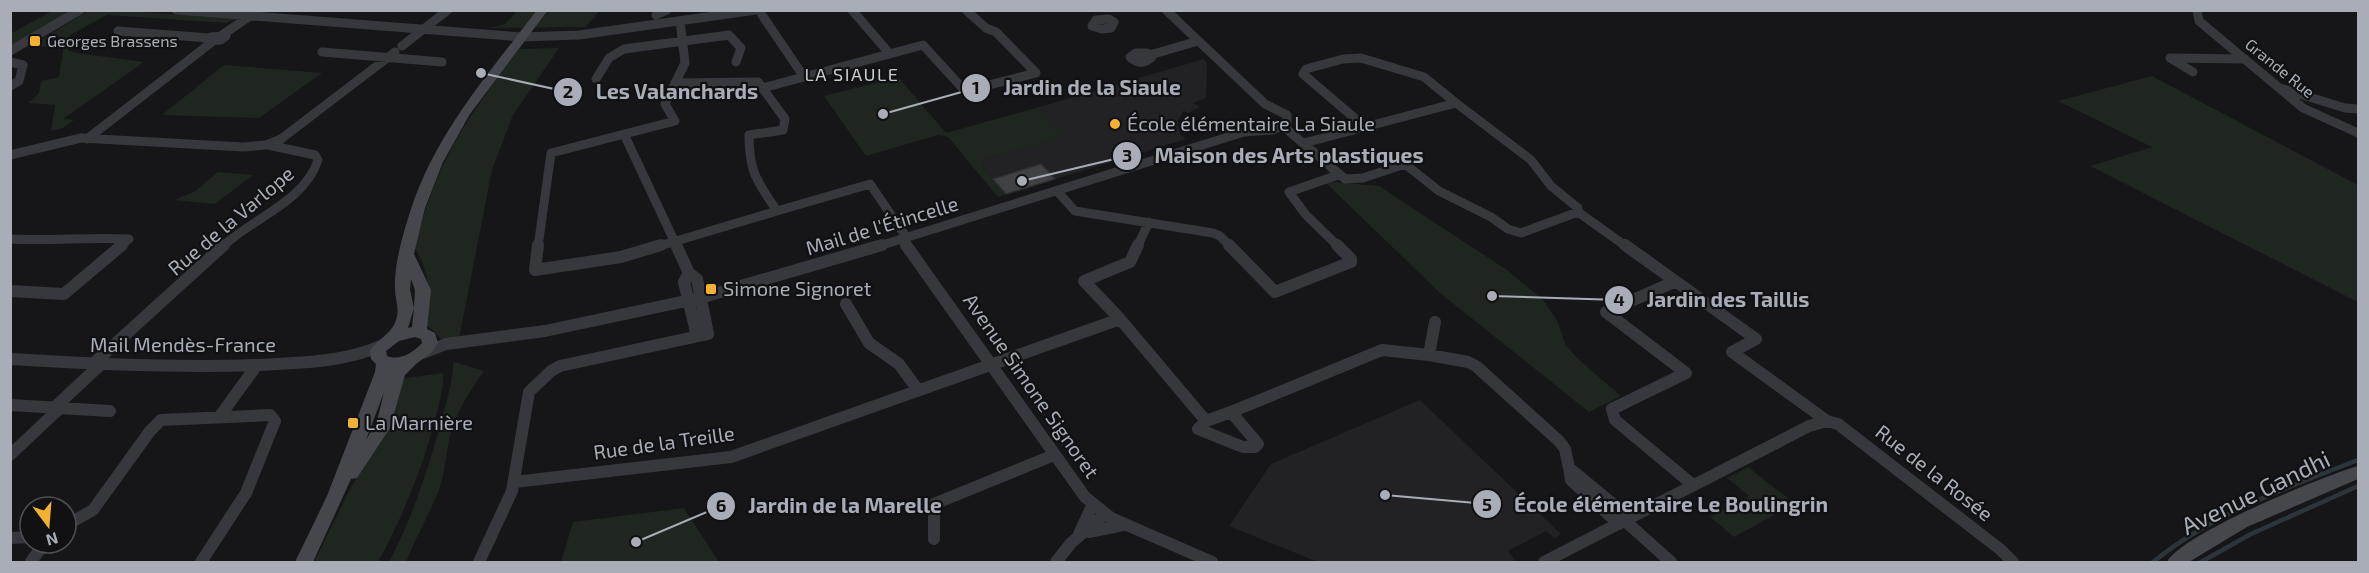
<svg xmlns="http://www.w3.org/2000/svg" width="2369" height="573" font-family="'Exo 2',sans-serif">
<rect width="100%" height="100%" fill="#161618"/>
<!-- built -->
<path fill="#222225" d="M1204,59l3,4 -1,35 -13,5 7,4 -12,6 -5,-2 -5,10 2,13 6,5 -180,55 -25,-29 5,-6 77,-23 -27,-28z
M1420,400l141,134 -6,4 -9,-7 -38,20 6,8 -1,3h-195l-89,-36 42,-62z"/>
<!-- green -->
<path fill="#1e261f" d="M52,11h20l-61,35 -1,-12z
M88,11h43l104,8 -9,4 -119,-8 -37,20 -2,15 9,3 67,9 -81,57 11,1 -11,8 -12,3 4,-26 -26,-2 10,-10 2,-12 18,-4 4,-27 -3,-2 -29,-2z
M517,11h82l-13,16 -96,1 15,-4z
M559,48l-46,67 -21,55 -33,169h-18l-8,-9 -9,-6c7,-33 7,-46 -9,-76 20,-86 52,-130 104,-199z
M224,65l98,8 -63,45 -97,-3z
M2152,76l206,109v117l-268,-136 62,-19 -94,-46z
M898,77l48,56 90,-25 28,28 -78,23 -5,6 25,29 -8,3 -50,-60 -10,-2 -72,21 -42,-60z
M218,172l35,3 -38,29 -41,-4 20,-8z
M1334,182l45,4 128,84 36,30 14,20 8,24 12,14 44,38 -32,16 -149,-119 -114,-110z
M455,362l29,9c-15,21 -27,40 -34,65 -4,18 -5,36 -11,54 -9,23 -22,45 -31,67l-2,5h-17c23,-43 39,-92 52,-140 5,-20 12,-39 12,-59z
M443,373v12c-13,64 -34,120 -65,177h-64l37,-75 27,-43 22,-65z
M1748,467l47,37 -61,33 -24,-20 39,-21 -22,-18z
M684,508l35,54h-158l12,-40z"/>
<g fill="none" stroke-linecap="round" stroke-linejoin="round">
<!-- stream -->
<path stroke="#2c353c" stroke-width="4.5" d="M2153,562c61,-49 133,-74 205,-102
M2201,562l50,-28 107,-48"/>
</g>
<!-- building -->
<path fill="#404145" stroke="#303034" stroke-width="1.5" d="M1041,164l14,15 -49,15 -13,-15z"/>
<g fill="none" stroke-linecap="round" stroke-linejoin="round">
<!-- street-far1 -->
<path stroke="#37383d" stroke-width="9" d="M176,10l346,27 57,-2 177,-25
M852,10l37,43
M2197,10l2,11 104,87 55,25
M656,15l11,-5
M762,15l42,62
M1109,19l5,3 -3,6 -9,1 -10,-3 4,-6z
M118,31l91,7
M222,35l28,-19
M226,36l-5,4 -14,1 4,-4z
M402,46l46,-36
M10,51l70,-41
M322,52l120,10
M1136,53h11l5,4c-8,7 -14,7 -22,0z
M1150,55l48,-14
M10,62l13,3 -4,16 -9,5
M2193,72l-23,-14 75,1
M596,79l13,-21 15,-9 105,-14 12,13 -5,14
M675,83l83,-1 27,37 -2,11 -34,5c0,37 8,46 28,76l93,-27 37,54
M763,88l160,-43 42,46 71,-18 -40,-41 -10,-4 -20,-18
M2280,88l65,20 13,1
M1283,126l62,53 18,-1 42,-14 34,27 52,26 17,12 13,4 57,-21
M1365,127l-62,-53 3,-5 37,-10 18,-1 63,19 32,26
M624,134l53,113
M87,139l125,-97
M1304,143l152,-40 75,57 20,26 27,22v4l49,35
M10,155l71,-17 162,9 23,-2 15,-6 114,-87
M1338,175l-49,17 17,23 33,32
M1057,191l18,20 138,22 7,3 11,11
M10,239c40,2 79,-2 119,0
M902,240l5,7
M120,247l9,-8
M222,247c30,-28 83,-46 96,-87l-3,-5 -47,-10
M538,247l13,-94 124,-32 -10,-17 20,-41 -5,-42
M656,247l121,-36
M876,247l368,-115 29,-2 14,-7v-8l-22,-11 -99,-94
M1137,247l12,-25"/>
<!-- street -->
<path stroke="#37383d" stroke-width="12" d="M538,245l-3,25 86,-13 40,-12
M676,245l13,28
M906,245l179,252 26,21 101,44
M1138,245l-8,17 -46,19 36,38 86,102
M1229,245l46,47 76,-30v-3l-14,-14
M1625,245l131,94 -24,13 95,69 11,3 163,126 12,12
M1674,282l-68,30 80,61 -74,36 3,11 78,65
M10,291l54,3 58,-49
M846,304l23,39 30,21 19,26
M423,353l23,-9 99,-13 155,-33 182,-53
M1429,355l6,-33
M10,359c81,5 163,9 244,6 43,-2 87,-2 127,-19
M93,364l131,-119
M10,405l100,6
M54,408l46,-43
M1231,412l27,32 -3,3h-12l-45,-18 8,-8z
M1231,412l151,-62 47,5 39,7 8,4 83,75 6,8 4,19
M220,416l37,-51
M10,455l50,-47
M514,482l217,-25 389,-138
M1624,520l47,42
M1619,524l-48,-44 -2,-12 61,50
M66,525l27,-15 57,-79 11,-11 109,-5 5,6 -29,72 -45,69
M1089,532l34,-7
M1079,534l14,-30
M10,538l20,-1
M934,539v-35l120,-49
M31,562l13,-19
M479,562l33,-71 17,-99 22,-21 9,-5 148,-32 -11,-55 -8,-6 -5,9 13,54
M1056,562l15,-19 34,-29
M1544,562l265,-136 18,-5"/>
<!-- secondary -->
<path fill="#45474d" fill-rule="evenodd" d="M537,10h11l-78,104 -27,48 -18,46 -11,46 17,36 -4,39 8,4 3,10 -6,9 -16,12 -11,11 -15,53 -33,50 -6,1 -38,83h-18l32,-66 48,-124 1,-8 -5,-5 -1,-8c7,-12 22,-17 26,-31 4,-11 -1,-20 -1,-31 -1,-26 8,-55 16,-80 25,-76 78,-136 126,-199zM411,279l4,11 -1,18 -4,-18zM414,308l-2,19 -4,1zM415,337l6,2 1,4c-9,10 -22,18 -35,13l-1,-5 13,-10zM384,392l-7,29 -11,19z
M2358,466v13l-111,48 -58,35h-22c14,-28 156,-86 191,-96z"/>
</g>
<!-- markers -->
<g fill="#f2b134" stroke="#111113" stroke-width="2">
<rect x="29" y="35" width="12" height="12" rx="3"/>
<circle cx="1115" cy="124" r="6"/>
<rect x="705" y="283" width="12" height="12" rx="3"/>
<rect x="347" y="417" width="12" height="12" rx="3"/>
</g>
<g text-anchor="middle" stroke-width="4.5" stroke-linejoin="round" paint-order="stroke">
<!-- far-poi labels -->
<g font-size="16" fill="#a8adb8" stroke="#111113" text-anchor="start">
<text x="47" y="47">Georges Brassens</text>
</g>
<!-- far-street labels -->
<g font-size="16" fill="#a8adb8" stroke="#111113">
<text transform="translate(2280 68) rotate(39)" y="6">Grande Rue</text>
</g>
<!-- far-neighbourhood labels -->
<g font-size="18" letter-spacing="1.5" fill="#c9ccd4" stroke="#111113">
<text x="852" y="81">LA SIAULE</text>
</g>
<!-- poi labels -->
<g font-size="20" fill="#a8adb8" stroke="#111113" text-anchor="start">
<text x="1127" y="131">École élémentaire La Siaule</text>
<text x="723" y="296">Simone Signoret</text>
<text x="365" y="430">La Marnière</text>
</g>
<!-- street labels -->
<g font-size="20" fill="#a8adb8" stroke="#111113">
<text transform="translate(231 221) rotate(-40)" y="7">Rue de la Varlope</text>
<text transform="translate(882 226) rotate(-17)" y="7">Mail de l'Étincelle</text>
<text x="183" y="352">Mail Mendès-France</text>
<text transform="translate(1031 386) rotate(55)" y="7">Avenue Simone Signoret</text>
<text transform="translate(664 443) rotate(-8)" y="7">Rue de la Treille</text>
<text transform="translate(1934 473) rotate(38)" y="7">Rue de la Rosée</text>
</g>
<!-- near-street labels -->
<g font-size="24" fill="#a8adb8" stroke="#111113">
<text transform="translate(2256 493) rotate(-26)" y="8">Avenue Gandhi</text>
</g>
</g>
<!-- callouts -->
<path fill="none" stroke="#a8adb8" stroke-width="2" d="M883 114L976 88M481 73L568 92M1022 181L1127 156M1492 296L1619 300M1385 495L1487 504M636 542L721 506"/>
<g fill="#a8adb8" stroke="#111113" stroke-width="2">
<circle cx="883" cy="114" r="6"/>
<circle cx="481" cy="73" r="6"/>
<circle cx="1022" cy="181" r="6"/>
<circle cx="1492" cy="296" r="6"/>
<circle cx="1385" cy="495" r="6"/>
<circle cx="636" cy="542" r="6"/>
<circle cx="976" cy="88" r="15"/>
<circle cx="568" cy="92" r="15"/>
<circle cx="1127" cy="156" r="15"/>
<circle cx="1619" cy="300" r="15"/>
<circle cx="1487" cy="504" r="15"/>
<circle cx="721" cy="506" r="15"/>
</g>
<g font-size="18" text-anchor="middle" font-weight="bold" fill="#111">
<text x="976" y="94">1</text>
<text x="568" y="98">2</text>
<text x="1127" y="162">3</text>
<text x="1619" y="306">4</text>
<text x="1487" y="511">5</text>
<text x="721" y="512">6</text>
</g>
<g font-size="21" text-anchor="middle" font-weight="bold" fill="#a8adb8" stroke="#111113" stroke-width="4.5" stroke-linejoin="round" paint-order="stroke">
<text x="1092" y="95">Jardin de la Siaule</text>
<text x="677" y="99">Les Valanchards</text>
<text x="1289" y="163">Maison des Arts plastiques</text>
<text x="1728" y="307">Jardin des Taillis</text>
<text x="1671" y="512">École élémentaire Le Boulingrin</text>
<text x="845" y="513">Jardin de la Marelle</text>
</g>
<!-- border -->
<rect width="2369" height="573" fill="none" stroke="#a8adb8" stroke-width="24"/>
<!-- north arrow -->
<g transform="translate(48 525) rotate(164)"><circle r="28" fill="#111113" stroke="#4d4f55" stroke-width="1.5"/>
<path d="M0-4.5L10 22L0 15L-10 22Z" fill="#f2b134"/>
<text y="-9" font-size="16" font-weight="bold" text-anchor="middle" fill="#a8adb8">N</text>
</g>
</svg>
